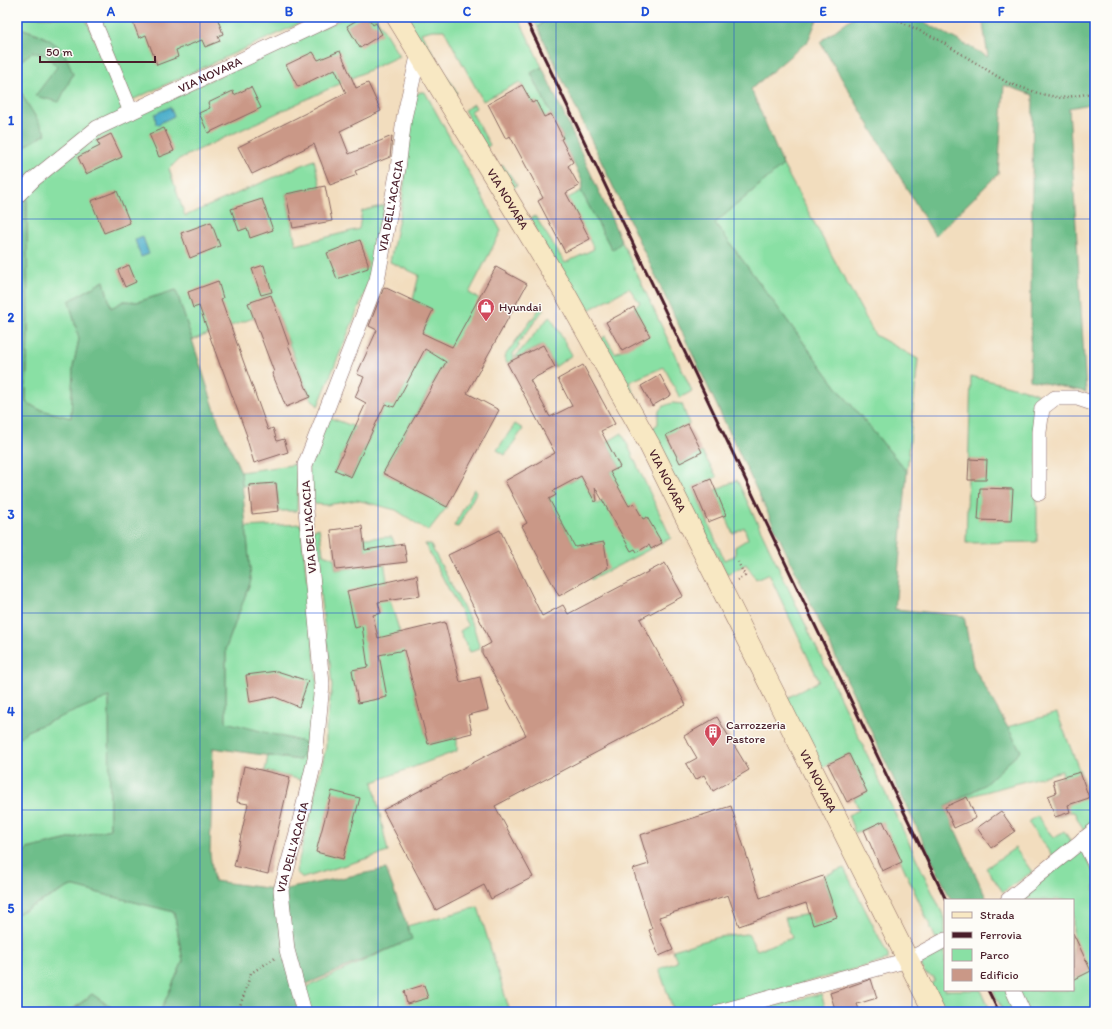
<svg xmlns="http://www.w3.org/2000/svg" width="1112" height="1029" font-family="Itim,sans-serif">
<rect width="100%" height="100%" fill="#fdfcf7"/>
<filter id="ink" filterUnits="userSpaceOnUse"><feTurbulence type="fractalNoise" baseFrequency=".025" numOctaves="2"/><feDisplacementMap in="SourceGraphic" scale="8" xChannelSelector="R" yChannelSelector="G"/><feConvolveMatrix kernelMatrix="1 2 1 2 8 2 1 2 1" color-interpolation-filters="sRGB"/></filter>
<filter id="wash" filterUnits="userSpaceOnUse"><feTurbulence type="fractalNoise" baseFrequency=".012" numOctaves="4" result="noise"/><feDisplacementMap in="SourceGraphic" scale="16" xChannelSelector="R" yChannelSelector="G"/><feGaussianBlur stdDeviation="0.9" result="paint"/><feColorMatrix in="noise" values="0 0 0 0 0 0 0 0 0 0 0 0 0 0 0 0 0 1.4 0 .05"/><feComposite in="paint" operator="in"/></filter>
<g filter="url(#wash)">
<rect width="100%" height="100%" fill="#f2ddbe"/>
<!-- green -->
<path fill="#89e0a4" stroke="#6a8068" d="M17,17h68l39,92 -107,79v-37l29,-17 -22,-36 -7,-15v-19l15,-12 14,3 11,11 1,36 15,-28 -34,-40 -22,-7z
M97,17h217l-182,83z
M346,17h30l23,39 -220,103 -10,10 16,47 129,-56 7,27 -35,7 10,51 63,-16 3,-18 23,-6 -15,75 -52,126 -8,-9 -34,-87 -84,30 -16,-50 -39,12 -13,-1 -13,7 -7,-27 -35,20 10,38 -6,28 -2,51 -33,-9 -12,-7 2,-68 -1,-141 71,-61z
M402,17h116l24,50 -11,6 20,41 -7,3 -8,-15 -4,1 -12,-21 -37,19 -39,-71h-12l-11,3 36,60 -6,5z
M532,17h15l-9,11z
M420,92h5l76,139 -32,62 11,6 -97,174 64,34 -19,24 -32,-21 -39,-10 -31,5 -11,-1 -6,-5 -1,-34 20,-48 27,10 -20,43 16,7 34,-73 9,2 37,-68 -9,-5 10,-23 -19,-10 6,-25 -29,-13 12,-59 10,-98 2,-9z
M474,104l2,4 -5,3 19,34 -4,3 -22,-38z
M503,165l14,20 -4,4 -15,-21z
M783,165l92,170 43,24 -11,113 -69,-83 -123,-166z
M581,191l31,59 10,-8 70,149 -12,7 -16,-31 -35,15 18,39 -49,-79 7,-6 10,17 34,-17 -15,-29 6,-4 -11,-15 -46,25 -53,-94 5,-3 30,47 29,-14 -26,-51z
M541,307l3,2 -26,35 1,2 -6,8 1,6 -7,3 -3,-6z
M550,316l22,39 -17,12 -12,-22 -24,12h-4z
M971,376l58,15 8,3v148l-71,1z
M672,403l10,1 7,20 -23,12 14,27 22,-11 15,25 -24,10 31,73 11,-4v-9l13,-8 -4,-12 -11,7 -18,-44 22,-10 208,439v17l-9,3 -53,-117 -28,11 -7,-18 11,-5 -5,-12 13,-6 -18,-38 -32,16 -34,-70 36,-19 -50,-107 -13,6 -10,-16 -19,11 -21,-41 -60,-101 12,-9c0,-15 0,-16 14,-21z
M515,424l8,5 -18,26 -8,-5z
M622,433l49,105 -80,42 -4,-11 -38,-70 6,-4 -5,-10 21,-3 10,-6 16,28 23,-12 -10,-20 10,-5 -13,-25z
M298,464l-1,47h-18l-3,-28 -34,3 -1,-14z
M474,489l3,2 -19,36 -4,-1z
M301,524l16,158 -11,99 -41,-10 3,-15 32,4 7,-17 -81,-20v-75l25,-68 -5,-53z
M319,528l4,26 11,4 2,12 31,-4 -3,-28 28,-1 3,9 -13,2 8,52 10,33 28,111 29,-7v14l-84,31 15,70 -85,26 -7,-6 30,-125v-18l6,-42 -2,-24 -9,-61 -8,-72z
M425,544h5l44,84 6,21 -10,3 -10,-21 8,-5z
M109,696l1,133 -83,20 -10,11v-119l10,-10z
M1057,713l23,59 9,26 6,6v18l-11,9 -10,-19h-4l-15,5 -7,-21 8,-3 -3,-13 10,-3 -1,-6 -95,26 -22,10 39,-22 37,-34 -14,-24z
M1037,816l16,22 11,-7 8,12 -19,14 -25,-35z
M1015,848l17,24 -29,20 -17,-24z
M1082,848l13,27v137h-92l-10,-22h80v-90h-57z
M844,868l44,87v5l-191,52h-23l-15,-43 18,-7 -4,-12 45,-13 30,-3 9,16 35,-12 -7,-20 25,-4 27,3 -14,-41z
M71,886l103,26 9,49 -23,51h-42l-26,-18 -23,18h-52v-98z
M478,907l32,105h-206l-6,-21 113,-52 -4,-13z
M945,947v43h36l10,22h-53l-13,-26 9,-4v-5l-10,-4 -4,-13z
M821,994l6,18h-80z"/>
<!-- forest -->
<path fill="#6ebe8a" stroke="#5c6e5a" d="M547,17h271l-10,24 -57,48 32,76 -68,58 123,166 69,83 -12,137 69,7 9,50 48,85 -37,34 -39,22 42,93h-36l-413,-872z
M853,17h62l73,40 -6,-40h113v86l-26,5 17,284 -56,-12 3,-285 -29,-10 -6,89 -63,62 -115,-194z
M17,27c18,6 40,12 49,30 3,5 5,12 7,17l-14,28 -24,-6 22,-29 -11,-12 -14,-3 -15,12z
M542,67l80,175 -10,8 -31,-59 2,-9 -22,-43 2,-1 -32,-65z
M17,83l7,15 22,36 -29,17z
M27,193l1,141 -2,68 12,7 33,9 2,-51 6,-28 -10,-38 35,-20 7,27 13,-7 13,1 39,-12 43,133 22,49 10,108 -25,68v74l81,21 -7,17 -87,-12 -3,106 4,27 67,9 105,-21 26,70 -115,49 1,24h-138l23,-51 -9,-49 -103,-26 -54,28v-54l10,-11 83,-20 -1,-132 -82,34 -10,10v-538z
M92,994l26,18h-47z"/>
<!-- water -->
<path fill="#4baeca" stroke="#4a667a" d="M170,107l4,9 -12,6 -3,3 -3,-1 -1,-10z
M143,237l6,17 -8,3 -6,-17z"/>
<g id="blocks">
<!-- building -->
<path fill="#ca9887" d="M131,17h86l6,17 -5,2 2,5 -15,6 -3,-7 -26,10 2,7 -21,8 -11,-30 -7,3z
M362,17h6l5,8 3,-2 6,11 -22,14 -13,-22z
M340,51l16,37 12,-5 13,28 -41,20 9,23 43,-18 -2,21 -35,14 2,4 -27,10 -16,-41 -62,30 -14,-27 108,-54 -11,-24 -37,18 -12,-22 27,-13 5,8z
M522,85l10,18 4,-2 8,16 7,-3 12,24 -2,1 12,23 -5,4 11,20 -13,7 24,46 -25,13 -27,-51 5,-3 -33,-62 -4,3 -18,-35z
M251,87l10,21 -53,25 -9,-20 11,-5 -2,-5 25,-12 1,4z
M164,128l10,23 -15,6 -10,-23z
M111,134l11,23 -36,17 -8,-17 22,-11 -3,-5z
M325,186l7,35 -39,7 -7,-34z
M117,191l13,32 -26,10 -13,-32z
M262,199l11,31 -23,8 -3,-10 -8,3 -8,-22z
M211,222l9,24 -30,12 -9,-25z
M360,240l8,23v5l-31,11 -10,-26z
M129,265l7,17 -11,5 -7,-17z
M264,265l8,27 -11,3 -9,-26z
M496,267l31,17 -60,109 32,17 -52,97 -64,-34 63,-111 -21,-13 -31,58 -9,-3 -34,73 -16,-7 31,-67 -11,-6 9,-20 -7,-3 20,-44 -8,-4 15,-39 49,23 -11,23 30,14z
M218,281l5,17 -2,1 47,131 5,-2 4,13 7,-2 4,13 -34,11 -8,-27h1l-25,-68h-1l-22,-62 -6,2 -5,-16z
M271,295l18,50h-1l22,52 -24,10 -14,-34 2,-1 -26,-69z
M634,307l16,29 -28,15 -16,-29z
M543,345l12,22 -25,13 20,37 22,-11 -14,-27 25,-14 32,59 -14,7 19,36 -10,5 19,34 5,-3 9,16 4,-2 15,26 -11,6 -2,-4 -12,7 -2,-3 -4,2 -36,-64 2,14 -2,1 -14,-26 -28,15 3,4 -7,4 26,48 29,-5 4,26 -49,28 -37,-70 5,-3 -22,-42 50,-28 -48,-90z
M660,375l11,20 -19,11 -11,-20z
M688,424l14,28 -22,11 -14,-28z
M969,459l18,1 -1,20h-18z
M711,479l15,36 -18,7 -15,-35z
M276,483l3,28 -27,3 -3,-29z
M980,488l33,1 -2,32 -33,-1z
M362,526l3,24 39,-6 3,18 -71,8 -5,-40z
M500,530l42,86 21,-11 5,9 97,-51 18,33 -43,23 46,86 -191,101 38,71 -42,22 -7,-14 -48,25 -53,-100 143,-75 -44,-82v-5l9,-5 -43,-88z
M417,575l3,21 -42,6 3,11 -8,2 5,23 67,-16 15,60 20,-5 8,33 -20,5 4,18 -44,11 -24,-94 -25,5 8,42 -29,6 -6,-33 16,-3 -6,-41 -7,2 -8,-37z
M277,671l31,10 -9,26 -24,-10 -25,5 -4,-27z
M717,717l32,53 -36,21 -9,-16 -9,5 -9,-16 11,-6 -13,-22z
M849,754l18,38 -20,10 -19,-38z
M244,766l46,11 -22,97 -34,-8 14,-62 -11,-2z
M1080,772l9,26 -21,7 2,7 -15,5 -7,-21 8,-3 -3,-13z
M332,791l28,7 -17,61 -27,-7z
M967,797l9,21 -22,10 -9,-21z
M731,806l29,92 63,-22 14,41 -24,8 -7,-22 -67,23 -11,-31 -69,22 14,33 -14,6 -10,-26 3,-1 -19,-60 16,-5 -9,-29z
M1001,811l14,20 -24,17 -14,-20z
M883,821l19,41 -20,9 -18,-41z
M1073,933l18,38 -18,9z
M871,979l6,19 -20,6 3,8h-24l-6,-19z
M424,985l4,13 -21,6 -3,-13z"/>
</g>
</g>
<g filter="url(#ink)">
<use href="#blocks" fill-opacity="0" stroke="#85625e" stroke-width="1"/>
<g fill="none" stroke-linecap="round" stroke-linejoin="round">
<!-- minor casing -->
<g stroke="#85625e" stroke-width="16">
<g id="minor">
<path d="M92,17l39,95"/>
<path id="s1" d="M17,196l17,-17 63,-51 236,-111"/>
<path d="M1039,493v-61l3,-24 13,-10h22l18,6"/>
<path d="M1083,839l12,25"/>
<path d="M1008,900l87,-70"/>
<path d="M1013,990l10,22"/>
<path id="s2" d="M304,1012l-17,-62 -6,-60 17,-61 17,-70 7,-75 -16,-174 -1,-45 72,-185 21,-111 6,-51 15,-66"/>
<path d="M719,1012l189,-52 37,-20"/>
</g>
</g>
<!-- secondary casing -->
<g stroke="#85625e" stroke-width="22">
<g id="secondary">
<path id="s3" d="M397,17l169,278 83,149 285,568"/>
</g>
</g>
<!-- path -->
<path stroke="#85625e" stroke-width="2.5" stroke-dasharray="1 3" stroke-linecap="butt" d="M891,17l48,23 69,43 33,11 20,4 26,-4 8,1
M737,580l8,-4 -7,-14
M238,1012l13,-39 24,-15"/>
<!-- minor -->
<use href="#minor" stroke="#fff" stroke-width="15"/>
<!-- secondary -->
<use href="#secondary" stroke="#f8e8c3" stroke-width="21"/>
<!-- rail -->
<path stroke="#4a1f2b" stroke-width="3" d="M525,17l421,883
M988,990l11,22"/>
</g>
</g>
<!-- grid -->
<path fill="none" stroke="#1d4ed8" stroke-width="1" stroke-opacity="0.55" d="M200,17v995M378,17v995M556,17v995M734,17v995M912,17v995M17,219h1078M17,416h1078M17,613h1078M17,810h1078"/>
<!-- icons -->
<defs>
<g id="shop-pin" transform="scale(0.9)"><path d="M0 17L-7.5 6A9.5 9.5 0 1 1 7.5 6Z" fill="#d1495b" stroke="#fdfcf7"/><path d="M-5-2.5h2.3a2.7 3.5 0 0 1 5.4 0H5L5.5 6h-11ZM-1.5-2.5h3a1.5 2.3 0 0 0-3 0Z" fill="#fff"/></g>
<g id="building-pin" transform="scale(0.9)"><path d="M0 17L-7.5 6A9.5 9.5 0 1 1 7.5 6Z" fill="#d1495b" stroke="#fdfcf7"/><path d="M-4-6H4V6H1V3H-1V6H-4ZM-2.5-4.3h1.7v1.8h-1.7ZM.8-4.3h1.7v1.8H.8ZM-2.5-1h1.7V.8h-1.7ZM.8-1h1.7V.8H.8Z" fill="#fff"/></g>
</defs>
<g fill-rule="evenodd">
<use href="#shop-pin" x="486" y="307"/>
<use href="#building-pin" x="713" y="732"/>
</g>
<g text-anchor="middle" stroke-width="3" stroke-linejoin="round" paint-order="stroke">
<!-- street labels -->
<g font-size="12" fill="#4a1f2b" stroke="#fdfcf7">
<text dy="4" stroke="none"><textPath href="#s1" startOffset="230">VIA NOVARA</textPath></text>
<text dy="4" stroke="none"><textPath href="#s3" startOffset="213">VIA NOVARA</textPath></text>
<text dy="4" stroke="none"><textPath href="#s2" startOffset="829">VIA DELL'ACACIA</textPath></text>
<text dy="4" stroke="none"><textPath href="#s3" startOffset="537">VIA NOVARA</textPath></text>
<text transform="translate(309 527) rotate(-94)" y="4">VIA DELL'ACACIA</text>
<text dy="4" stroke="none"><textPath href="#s3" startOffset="873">VIA NOVARA</textPath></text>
<text dy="4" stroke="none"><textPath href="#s2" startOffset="169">VIA DELL'ACACIA</textPath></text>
</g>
<!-- poi labels -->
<g font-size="12" fill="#4a1f2b" stroke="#fdfcf7" text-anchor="start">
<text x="499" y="311">Hyundai</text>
<text x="726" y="729">Carrozzeria<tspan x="726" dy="14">Pastore</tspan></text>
</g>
</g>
<!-- margin -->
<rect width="1112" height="1029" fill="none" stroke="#fdfcf7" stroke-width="44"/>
<!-- legend -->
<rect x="944" y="899" width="130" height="92" fill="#fdfcf7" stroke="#b5a4a5"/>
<rect x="952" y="912" width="20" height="6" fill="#f8e8c3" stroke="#b5a4a5"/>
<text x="980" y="919" font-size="12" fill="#4a1f2b">Strada</text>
<rect x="952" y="932" width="20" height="6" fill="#4a1f2b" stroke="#b5a4a5"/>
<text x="980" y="939" font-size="12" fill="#4a1f2b">Ferrovia</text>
<rect x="952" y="949" width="20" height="12" fill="#89e0a4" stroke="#b5a4a5"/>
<text x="980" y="959" font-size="12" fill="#4a1f2b">Parco</text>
<rect x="952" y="969" width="20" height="12" fill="#ca9887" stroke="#b5a4a5"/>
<text x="980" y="979" font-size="12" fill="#4a1f2b">Edificio</text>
<!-- scale -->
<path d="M40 56v6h115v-6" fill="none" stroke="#4a1f2b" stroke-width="2"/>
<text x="46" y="56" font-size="12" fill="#4a1f2b" stroke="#fdfcf7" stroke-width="3" paint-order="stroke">50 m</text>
<rect x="22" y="22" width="1068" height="985" fill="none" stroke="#1d4ed8" stroke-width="1.5"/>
<g font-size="13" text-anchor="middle" font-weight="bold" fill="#1d4ed8">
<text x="111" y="16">A</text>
<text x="289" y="16">B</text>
<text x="467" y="16">C</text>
<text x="645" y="16">D</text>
<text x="823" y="16">E</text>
<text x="1001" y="16">F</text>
<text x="11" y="125">1</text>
<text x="11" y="322">2</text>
<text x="11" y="519">3</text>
<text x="11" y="716">4</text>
<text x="11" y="913">5</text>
</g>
</svg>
